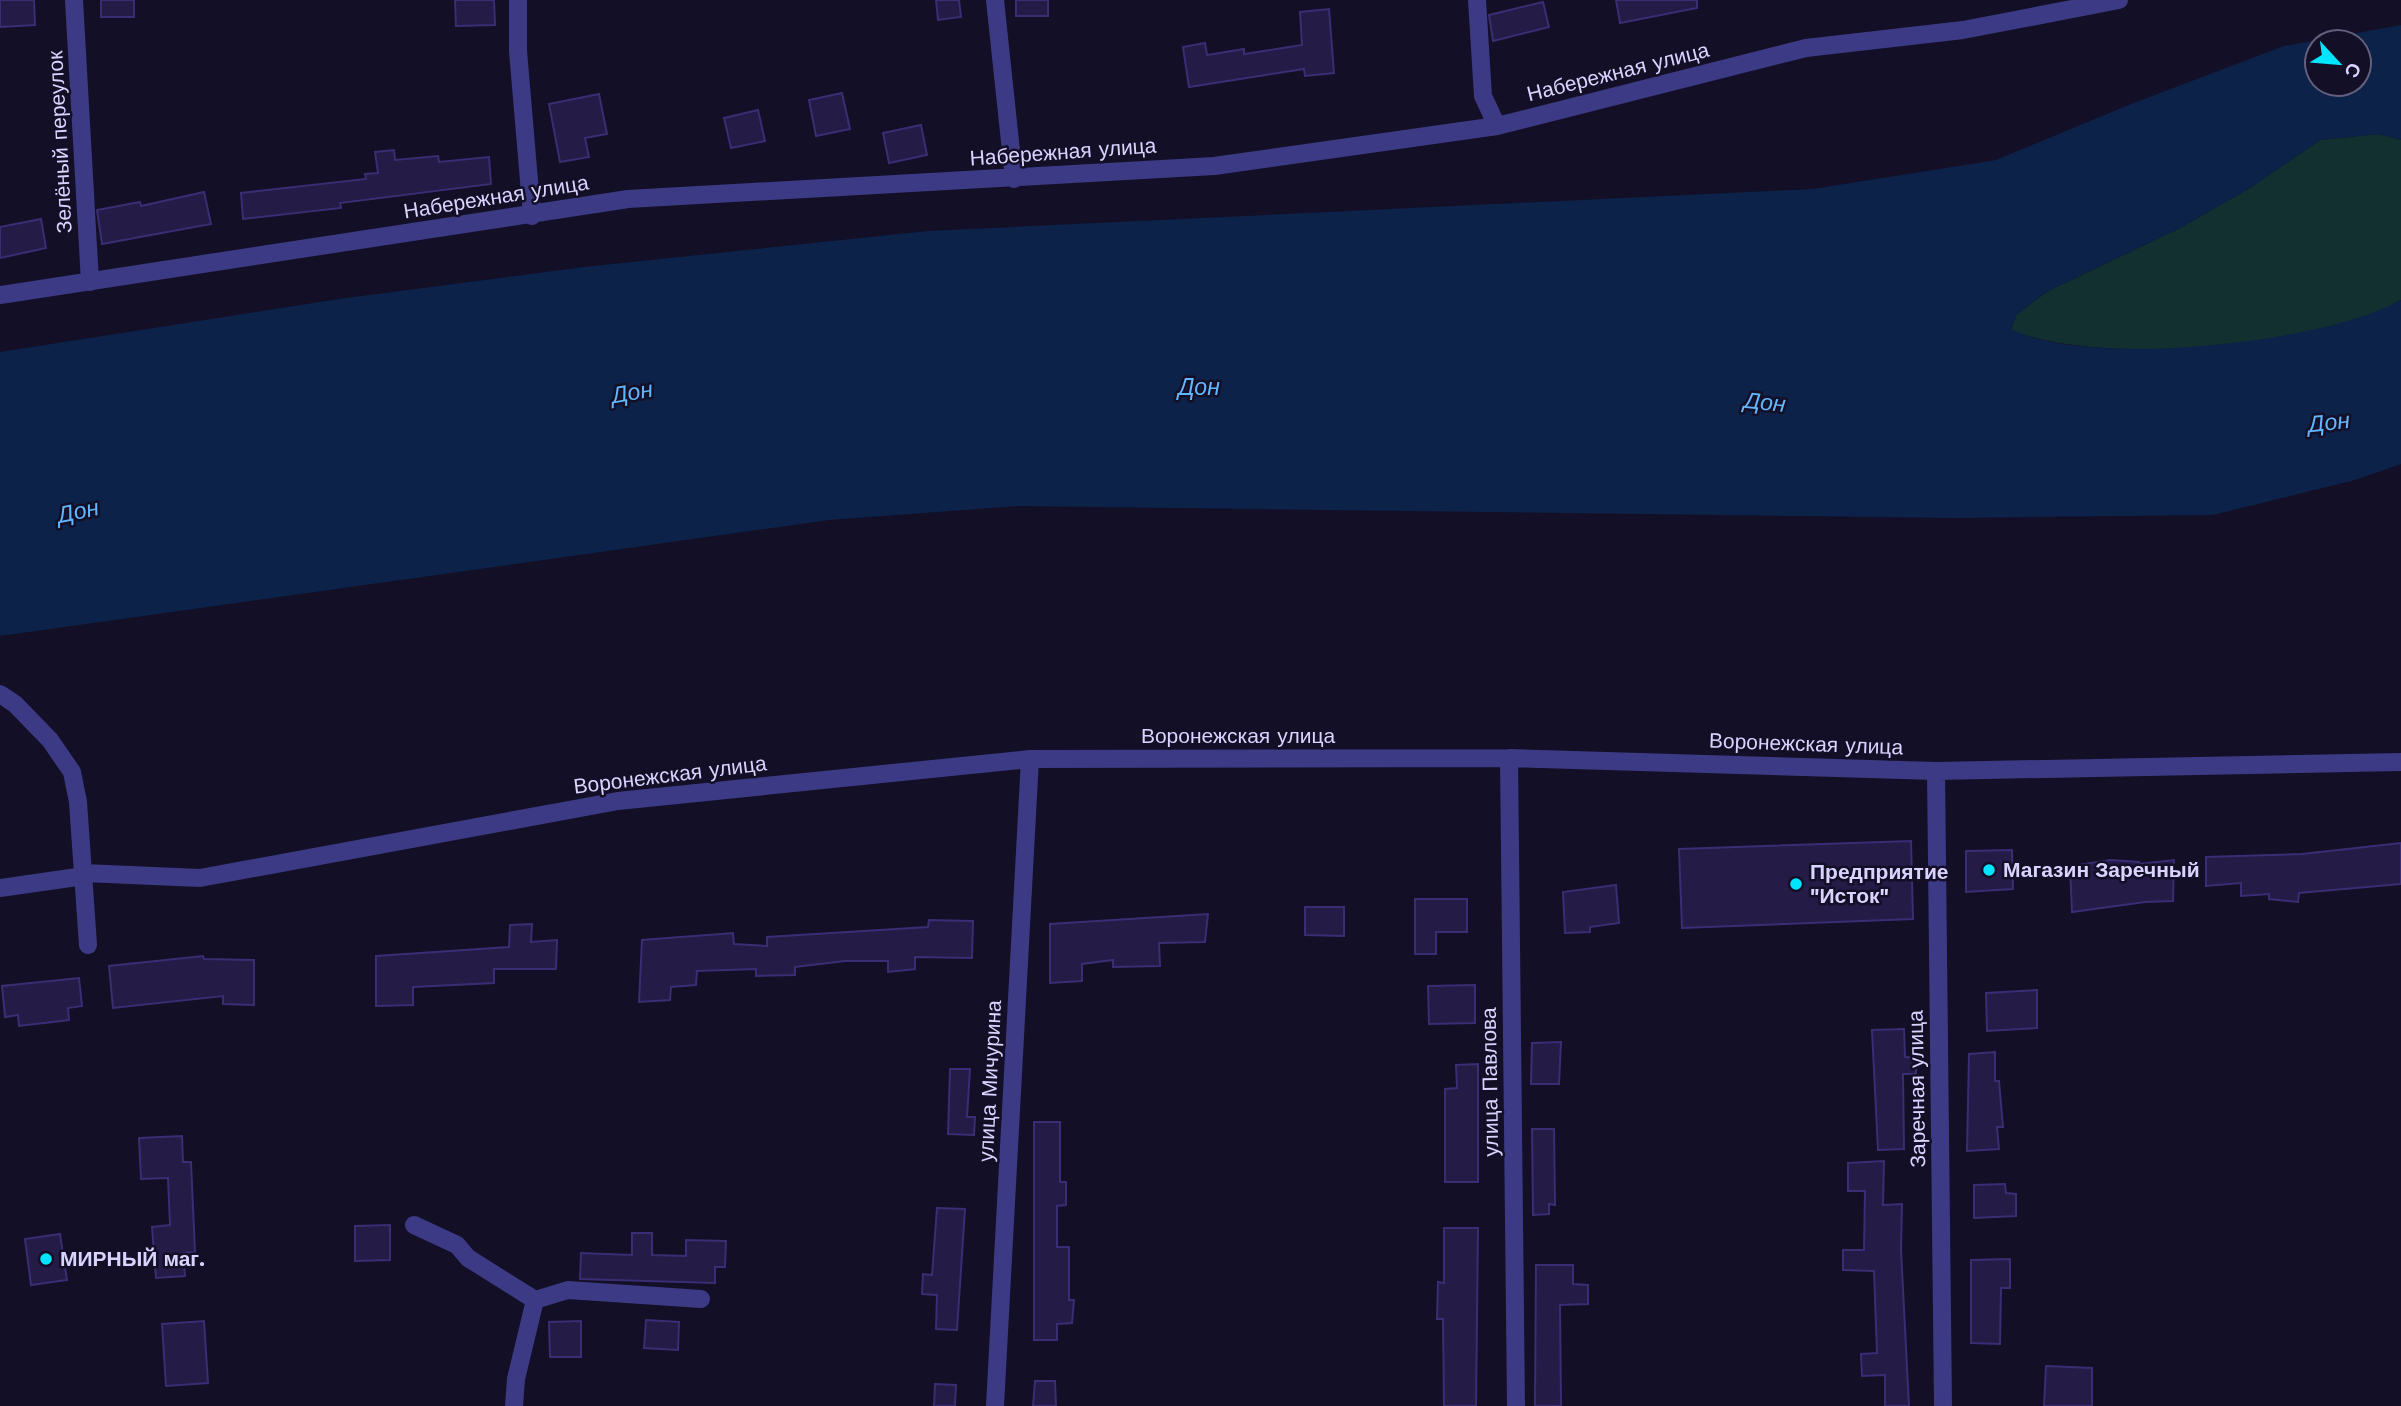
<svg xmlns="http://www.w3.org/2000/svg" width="2401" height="1406" font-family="'Work Sans',sans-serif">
<rect width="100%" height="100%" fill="#130f26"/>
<!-- green -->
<path fill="#12302f" d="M2379,134l22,6v160c-83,47 -301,67 -390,30l5,-15 32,-24 132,-63 70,-40 70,-48z"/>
<!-- water -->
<path fill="#0c2248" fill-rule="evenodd" d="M2401,25v115l-22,-6 -59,6 -70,48 -70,40 -132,63 -32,24 -5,14c78,40 314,14 390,-29v164l-46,16 -142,35 -260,3 -935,-12 -189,14 -829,116v-284l346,-54 238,-31 344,-36 885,-42 183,-29 135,-56 153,-58zM2317,42h42v42h-42z"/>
<!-- building -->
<path fill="#241b47" stroke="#3b2d73" stroke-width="2" d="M0,0h34l1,25 -35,2z
M101,0h33v17h-33z
M455,0h39l1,25 -39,1z
M936,0h23l2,17 -23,3z
M1016,0h32v16h-32z
M1616,0h81v8l-77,15z
M1543,2l6,25 -56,14 -4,-26z
M1329,9l5,64 -29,3 -1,-7 -115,18 -6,-40 22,-4 2,12 37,-6v5l58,-9 -2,-33z
M842,93l8,36 -34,7 -7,-36z
M599,94l8,40 -22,4 4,19 -29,5 -11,-58z
M758,110l7,31 -34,7 -7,-30z
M921,125l6,30 -38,8 -6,-30z
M394,150l1,10 43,-4 1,6 50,-5 2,27 -151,19 1,5 -98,11 -2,-26 125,-14 -1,-5 13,-1 -3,-21z
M204,192l7,32 -109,20 -5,-34 43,-8 1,4z
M41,219l5,29 -46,10v-31z
M1911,841l2,78 -231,9 -3,-79z
M2401,843v41l-102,9 -1,9 -29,-3v-5l-28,2v-13l-35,3v-29l96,-3z
M2012,850l1,39 -47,3v-41z
M2111,860l28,2v2l35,-4 -1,41 -28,1 -73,10 -2,-46z
M1616,885l3,38 -29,4v5l-25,1 -2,-41z
M1415,899h52v33h-31v22h-21z
M1305,907h39v29l-39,-1z
M1208,914l-3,28 -46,1 1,23 -47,1v-7l-31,4v17l-32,2v-59z
M929,920l44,1 -1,37 -57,-1v12l-27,3v-11h-43l-50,6v8l-39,1v-7l-59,2 -1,14 -25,2 -1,13 -31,2 3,-62 91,-7 1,11 33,2v-9l161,-10z
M532,924l-1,18 26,-2 -1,29h-62v14l-81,4v18l-37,1v-50l133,-9 1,-22z
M203,956l1,3 50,1v45l-31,-1v-8l-110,12 -4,-42z
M79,978l3,28 -14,2 1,12 -50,6 -1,-11 -13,2 -3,-31z
M1475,985v38l-46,1 -1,-38z
M2037,990v38l-50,3 -1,-38z
M1904,1029l1,28 11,1v16h-13l1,75 -26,1 -6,-120z
M1561,1042l-2,42h-28l1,-41z
M1995,1052v29h4l4,46h-6l2,22 -32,2 2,-97z
M1478,1064v118h-33v-93l12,-1 -1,-23z
M950,1069h20l-3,48h8l-1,18 -26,-1z
M1034,1122h26v60h6v23l-9,1v41h12v53h5l-2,23 -15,1v16h-23z
M1532,1129h22l1,76 -6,-1v10l-16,1z
M182,1136l1,26h8l4,90 -12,1 2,23 -29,2 -4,-51 18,-2 -2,-47 -27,1 -2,-41z
M1884,1161l-1,44 19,-1 -1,46 8,156h-24v-31l-23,1 -1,-22 16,-1 -3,-82 -31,-1v-20h21l1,-59h-17v-28z
M2005,1184l1,9 10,1v22l-42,2v-33z
M937,1208l28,1 -8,121 -21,-1 1,-34 -15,-1 1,-20 9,1z
M390,1225v35l-35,1v-35z
M1444,1228h34l-2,178h-32l-1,-87h-6l1,-37 6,1z
M632,1233h20v22l34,1v-16l40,1 -1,26h-10v16l-135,-4 1,-26 51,2z
M60,1234l7,46 -36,5 -6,-46z
M2010,1259v29h-9l-1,56 -29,-1v-83z
M1536,1265h37v19l15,1v19l-28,1 1,101h-26z
M646,1320l33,2 -1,28 -34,-2z
M204,1321l4,62 -42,3 -4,-62z
M581,1321v36h-31l-1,-35z
M2046,1366l46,2v38h-48z
M1035,1381h20l1,25h-23z
M935,1384l21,1 -1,21h-21z"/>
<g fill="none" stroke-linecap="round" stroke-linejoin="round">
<!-- minor -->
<path stroke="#3d3a85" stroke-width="18" d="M74,0l16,282
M518,0v51l14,165
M995,0l19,179
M1477,0l6,96 14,30
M0,295l628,-96 586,-33 283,-40 309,-78 157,-18 156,-30
M0,694l15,10 35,36 22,32 6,30 10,143
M1509,758l7,648
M1936,771l7,635
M84,873l116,5 418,-77 412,-42 479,-1 427,13 465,-9
M0,888l84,-12
M414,1225l43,20 11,13 67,42
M514,1406l2,-27 19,-79 33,-10 133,9
M995,1406l35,-647"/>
</g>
<!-- markers -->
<g fill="#00e5ff" stroke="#130f26" stroke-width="2.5">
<circle cx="1989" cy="870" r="7"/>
<circle cx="1796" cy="884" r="7"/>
<circle cx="46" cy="1259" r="7"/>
</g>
<g text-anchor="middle" stroke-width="5" stroke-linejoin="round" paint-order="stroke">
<!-- street labels -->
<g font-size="21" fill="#d9d4ff" stroke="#130f26">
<text transform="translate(1618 72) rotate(-14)" y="7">Набережная улица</text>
<text transform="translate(60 142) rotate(-93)" y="7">Зелёный переулок</text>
<text transform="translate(1063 152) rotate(-4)" y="7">Набережная улица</text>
<text transform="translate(496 197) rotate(-9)" y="7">Набережная улица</text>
<text x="1238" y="743">Воронежская улица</text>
<text transform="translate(1806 744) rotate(2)" y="7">Воронежская улица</text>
<text transform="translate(670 775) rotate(-7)" y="7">Воронежская улица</text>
<text transform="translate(990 1081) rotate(-87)" y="7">улица Мичурина</text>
<text transform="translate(1490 1082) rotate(-91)" y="7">улица Павлова</text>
<text transform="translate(1917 1089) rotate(-91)" y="7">Заречная улица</text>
</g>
<!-- poi labels -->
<g font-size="21" font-weight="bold" fill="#d9d4ff" stroke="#130f26" text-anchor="start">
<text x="2003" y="877">Магазин Заречный</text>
<text x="1810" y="879">Предприятие<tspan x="1810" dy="24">"Исток"</tspan></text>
<text x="60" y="1266">МИРНЫЙ маг.</text>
</g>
<!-- water labels -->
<g font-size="23" font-style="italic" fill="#62b6ff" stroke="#130f26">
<text x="1199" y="395">Дон</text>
<text transform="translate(632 392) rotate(-10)" y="8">Дон</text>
<text transform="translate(1765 402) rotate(6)" y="8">Дон</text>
<text transform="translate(2329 422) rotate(-6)" y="8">Дон</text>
<text transform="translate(78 511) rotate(-12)" y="8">Дон</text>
</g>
</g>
<!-- north arrow -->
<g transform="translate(2338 63) rotate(116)"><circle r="33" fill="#130f26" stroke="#625e7d" stroke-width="2"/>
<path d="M0-5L12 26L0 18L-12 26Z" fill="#00e5ff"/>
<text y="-10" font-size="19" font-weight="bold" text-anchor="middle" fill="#d9d4ff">С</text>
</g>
</svg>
